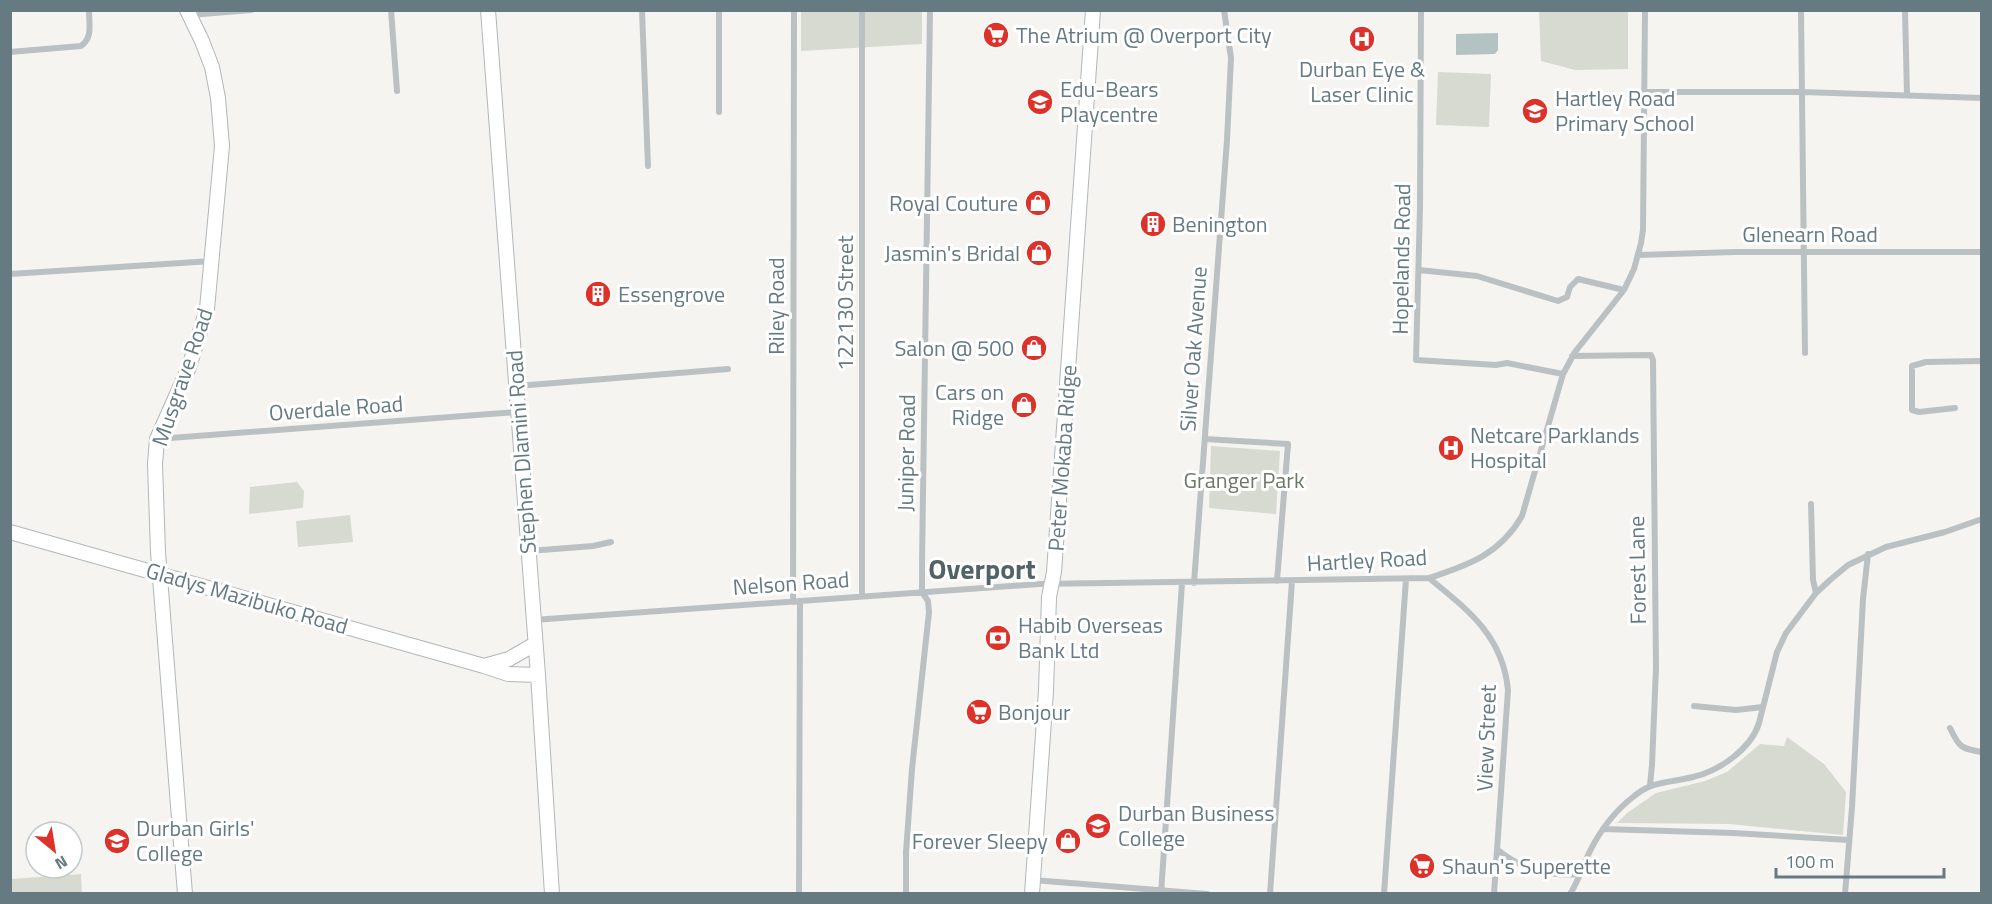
<svg xmlns="http://www.w3.org/2000/svg" width="1992" height="904" font-family="'Titillium Web',sans-serif">
<rect width="100%" height="100%" fill="#f5f4f1"/>
<!-- green -->
<path fill="#d6dad1" d="M801,11h121v33l-121,7z
M1539,11h89v58l-53,1 -34,-9z
M1438,72l53,2 -2,53 -53,-2z
M1211,446l69,5 -4,63 -67,-6z
M297,482l7,9 -1,17 -54,6 1,-27z
M350,515l3,27 -55,5 -2,-26z
M1787,737l37,27 22,28 -3,43 -114,-11 -112,-1 10,-10 29,-20 49,-12 22,-9 33,-28 24,2z
M81,874l1,19h-71v-14z"/>
<!-- water -->
<path fill="#b3c3c4" d="M1498,33v17l-3,4 -39,1v-21z"/>
<g fill="none" stroke-linecap="round" stroke-linejoin="round">
<!-- secondary casing -->
<g stroke="#b0b7ba" stroke-width="16">
<path id="secondary" d="M488,10l50,665 14,219
M10,532l474,134 24,8 30,1
M484,666l25,-7 26,-15
M185,894l-27,-342 -3,-88 2,-25 32,-72 18,-58 15,-163 -4,-48 -6,-31 -10,-26 -15,-31
M1032,894l14,-203 3,-94 5,-25 39,-562"/>
</g>
<!-- street -->
<path stroke="#bbc1c3" stroke-width="6" d="M391,10l6,81
M642,10l6,156
M1421,10l-1,198 -4,152 80,5 11,-2 56,11
M1801,10l4,343
M1905,10l2,85
M190,15l61,-5
M10,52l71,-6c12,-8 8,-22 8,-36
M1644,92h158l180,6
M719,112v-102
M1638,255l97,-3h247
M1419,270l58,6 81,25 9,-4 3,-10 8,-8 46,11
M10,274l202,-13
M1572,356l79,-1 2,5 3,308 -4,97 -2,20
M517,386l211,-17
M1955,408l-36,4 -7,-2v-44l14,-4 56,-1
M157,439l360,-27
M1205,439l83,5 -11,137
M1811,504l2,76 3,13
M529,551l64,-5 18,-4
M1429,578c39,32 74,58 79,112l-14,204
M1194,583l33,-443 4,-82 -7,-48
M862,596v-586
M793,602l1,-592
M533,620l506,-36 390,-6c40,-13 71,-24 93,-62l41,-142 12,-22 49,-62 10,-21 7,-26 2,-13 2,-220
M1694,706l42,4 27,-3
M1950,728c9,19 11,21 32,24
M1603,829l130,4 116,7
M1498,850c25,20 51,27 82,24
M1033,880l174,14
M799,894l1,-293
M906,894v-42l6,-83 17,-157 -1,-11 -6,-9v-29l8,-553
M1161,894l21,-311
M1270,894l22,-313
M1384,894l22,-315
M1570,894c9,-14 13,-29 20,-43 10,-20 25,-40 43,-54 20,-17 37,-14 60,-20 26,-6 58,-28 66,-54l18,-71 9,-19 30,-40 14,-13 18,-15 38,-18 59,-15 37,-13
M1845,894l7,-87 11,-208 5,-45"/>
<!-- secondary -->
<use href="#secondary" stroke="#fff" stroke-width="14"/>
</g>
<!-- icons -->
<defs>
<g id="supermarket-disc" transform="scale(1.35)"><circle r="9.5" fill="#dc322a" stroke="#fff"/><path d="M-6-5.5h2.5l.6 2H6L4.5 2H-2.5L-4.4-4H-6ZM-1.5 3.2a1.3 1.3 0 1 0 .1 0ZM3 3.2a1.3 1.3 0 1 0 .1 0Z" fill="#fff"/></g>
<g id="hospital-disc" transform="scale(1.35)"><circle r="9.5" fill="#dc322a" stroke="#fff"/><path d="M-5-5h3v3.5h4V-5h3V5h-3V1.5h-4V5h-3Z" fill="#fff"/></g>
<g id="school-disc" transform="scale(1.35)"><circle r="9.5" fill="#dc322a" stroke="#fff"/><path d="M0-5L7-2L0 1L-7-2ZM-4 1L0 2.5L4 1V4Q0 6-4 4Z" fill="#fff"/></g>
<g id="shop-disc" transform="scale(1.35)"><circle r="9.5" fill="#dc322a" stroke="#fff"/><path d="M-5-2.5h2.3a2.7 3.5 0 0 1 5.4 0H5L5.5 6h-11ZM-1.5-2.5h3a1.5 2.3 0 0 0-3 0Z" fill="#fff"/></g>
<g id="building-disc" transform="scale(1.35)"><circle r="9.5" fill="#dc322a" stroke="#fff"/><path d="M-4-6H4V6H1V3H-1V6H-4ZM-2.5-4.3h1.7v1.8h-1.7ZM.8-4.3h1.7v1.8H.8ZM-2.5-1h1.7V.8h-1.7ZM.8-1h1.7V.8H.8Z" fill="#fff"/></g>
<g id="bank-disc" transform="scale(1.35)"><circle r="9.5" fill="#dc322a" stroke="#fff"/><path d="M-6-4H6V4H-6ZM0-2.3a2.3 2.3 0 1 0 0 4.6a2.3 2.3 0 1 0 0-4.6Z" fill="#fff"/></g>
<g id="university-disc" transform="scale(1.35)"><circle r="9.5" fill="#dc322a" stroke="#fff"/><path d="M0-5L7-2L0 1L-7-2ZM-4 1L0 2.5L4 1V4Q0 6-4 4Z" fill="#fff"/></g>
</defs>
<g fill-rule="evenodd">
<use href="#supermarket-disc" x="996" y="35"/>
<use href="#hospital-disc" x="1362" y="39"/>
<use href="#school-disc" x="1040" y="102"/>
<use href="#school-disc" x="1535" y="111"/>
<use href="#shop-disc" x="1038" y="203"/>
<use href="#building-disc" x="1153" y="224"/>
<use href="#shop-disc" x="1039" y="253"/>
<use href="#building-disc" x="598" y="294"/>
<use href="#shop-disc" x="1034" y="348"/>
<use href="#shop-disc" x="1024" y="405"/>
<use href="#hospital-disc" x="1451" y="448"/>
<use href="#bank-disc" x="998" y="638"/>
<use href="#supermarket-disc" x="979" y="712"/>
<use href="#university-disc" x="1098" y="826"/>
<use href="#school-disc" x="117" y="841"/>
<use href="#shop-disc" x="1068" y="841"/>
<use href="#supermarket-disc" x="1422" y="866"/>
</g>
<g text-anchor="middle" stroke-width="6" stroke-linejoin="round" paint-order="stroke">
<!-- poi labels -->
<g font-size="22" fill="#657a81" stroke="#fff" text-anchor="start">
<text x="1016" y="43">The Atrium @ Overport City</text>
<text x="1362" y="77" text-anchor="middle">Durban Eye &amp;<tspan x="1362" dy="25">Laser Clinic</tspan></text>
<text x="1060" y="97">Edu-Bears<tspan x="1060" dy="25">Playcentre</tspan></text>
<text x="1555" y="106">Hartley Road<tspan x="1555" dy="25">Primary School</tspan></text>
<text x="1018" y="211" text-anchor="end">Royal Couture</text>
<text x="1172" y="232">Benington</text>
<text x="1020" y="261" text-anchor="end">Jasmin's Bridal</text>
<text x="618" y="302">Essengrove</text>
<text x="1014" y="356" text-anchor="end">Salon @ 500</text>
<text x="1004" y="400" text-anchor="end">Cars on<tspan x="1004" dy="25">Ridge</tspan></text>
<text x="1470" y="443">Netcare Parklands<tspan x="1470" dy="25">Hospital</tspan></text>
<text x="1018" y="633">Habib Overseas<tspan x="1018" dy="25">Bank Ltd</tspan></text>
<text x="998" y="720">Bonjour</text>
<text x="1118" y="821">Durban Business<tspan x="1118" dy="25">College</tspan></text>
<text x="136" y="836">Durban Girls'<tspan x="136" dy="25">College</tspan></text>
<text x="1048" y="849" text-anchor="end">Forever Sleepy</text>
<text x="1442" y="874">Shaun's Superette</text>
</g>
<!-- street labels -->
<g font-size="22" fill="#657a81" stroke="#fff">
<text x="1810" y="242">Glenearn Road</text>
<text transform="translate(1401 259) rotate(-89)" y="8">Hopelands Road</text>
<text transform="translate(845 303) rotate(-90)" y="8">122130 Street</text>
<text transform="translate(776 306) rotate(-90)" y="8">Riley Road</text>
<text transform="translate(1193 349) rotate(-86)" y="8">Silver Oak Avenue</text>
<text transform="translate(182 377) rotate(-71)" y="8">Musgrave Road</text>
<text transform="translate(336 408) rotate(-4)" y="8">Overdale Road</text>
<text transform="translate(521 452) rotate(-94)" y="8">Stephen Dlamini Road</text>
<text transform="translate(906 453) rotate(-89)" y="8">Juniper Road</text>
<text transform="translate(1062 458) rotate(-86)" y="8">Peter Mokaba Ridge</text>
<text transform="translate(1367 560) rotate(-3)" y="8">Hartley Road</text>
<text transform="translate(1637 570) rotate(-91)" y="8">Forest Lane</text>
<text transform="translate(791 583) rotate(-4)" y="8">Nelson Road</text>
<text transform="translate(247 598) rotate(16)" y="8">Gladys Mazibuko Road</text>
<text transform="translate(1486 738) rotate(-88)" y="8">View Street</text>
</g>
<!-- park labels -->
<g font-size="22" fill="#6c7964" stroke="#fff">
<text x="1244" y="488">Granger Park</text>
</g>
<!-- district labels -->
<g font-size="28" font-weight="bold" fill="#536267" stroke="#fff">
<text x="982" y="579">Overport</text>
</g>
</g>
<!-- border -->
<rect width="1992" height="904" fill="none" stroke="#657a81" stroke-width="24"/>
<!-- north arrow -->
<g transform="translate(54 850) rotate(150)"><circle r="28" fill="#ffffff" stroke="#c1cacd" stroke-width="1.5"/>
<path d="M0-4.5L10 22L0 15L-10 22Z" fill="#dc322a"/>
<text y="-9" font-size="16" font-weight="bold" text-anchor="middle" fill="#657a81">N</text>
</g>
<!-- scale -->
<path d="M1776 868v9h168v-9" fill="none" stroke="#657a81" stroke-width="3"/>
<text x="1785" y="868" font-size="18" fill="#657a81" stroke="#ffffff" stroke-width="4.5" paint-order="stroke">100 m</text>
</svg>
